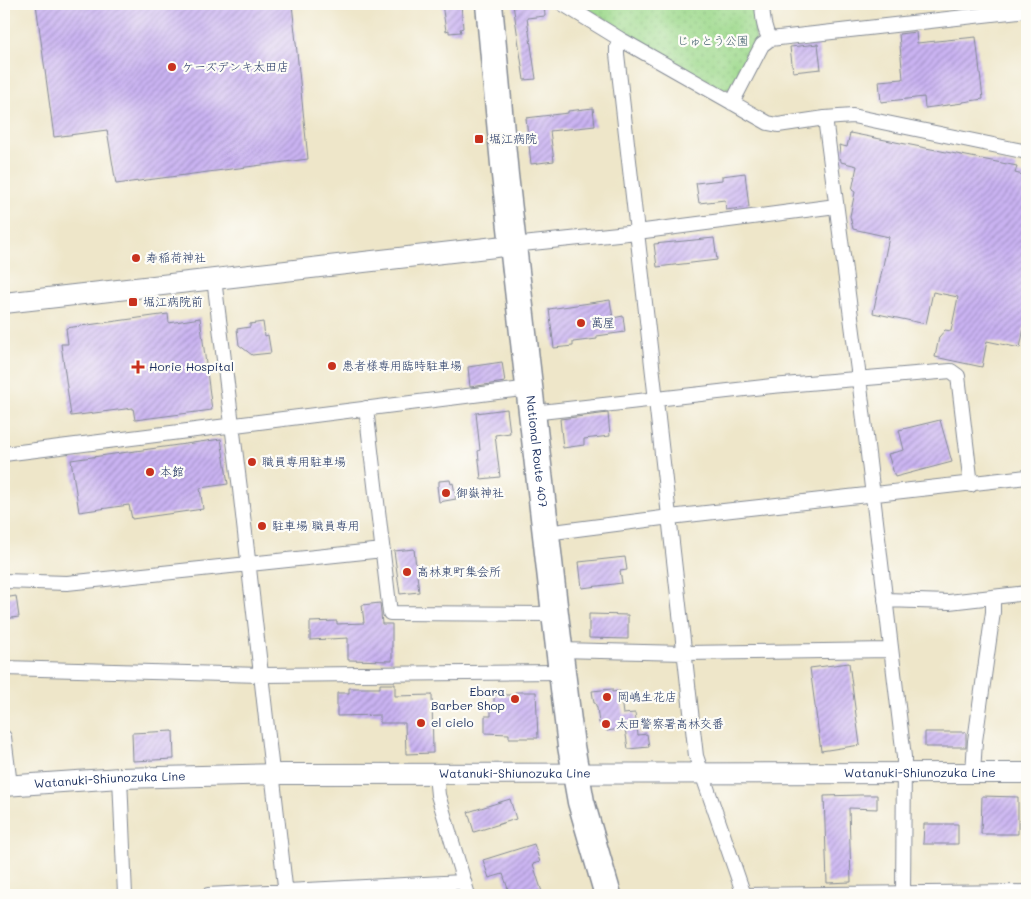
<svg xmlns="http://www.w3.org/2000/svg" width="1031" height="899" font-family="Mali,'Klee One',sans-serif">
<defs>
<pattern id="green-dots" width="8" height="8" patternUnits="userSpaceOnUse" patternTransform="scale(1.25)"><rect width="8" height="8" fill="#9dd98c"/><path d="M2 2h.1M6 6h.1" fill="none" stroke="#87bb7b" stroke-width="1.8" stroke-linecap="round"/></pattern>
<pattern id="building-hatch" width="6" height="6" patternUnits="userSpaceOnUse" patternTransform="scale(1.25)"><rect width="6" height="6" fill="#cab3f2"/><path d="M-1 1l2-2M0 6l6-6M5 7l2-2" fill="none" stroke="#a392c7"/></pattern>
</defs>
<rect width="100%" height="100%" fill="#fdfcf7"/>
<filter id="ink" filterUnits="userSpaceOnUse"><feTurbulence type="fractalNoise" baseFrequency=".02" numOctaves="2"/><feDisplacementMap in="SourceGraphic" scale="10" xChannelSelector="R" yChannelSelector="G"/><feConvolveMatrix kernelMatrix="1 2 1 2 8 2 1 2 1" color-interpolation-filters="sRGB"/></filter>
<filter id="wash" filterUnits="userSpaceOnUse"><feTurbulence type="fractalNoise" baseFrequency=".0096" numOctaves="4" result="noise"/><feDisplacementMap in="SourceGraphic" scale="20" xChannelSelector="R" yChannelSelector="G"/><feGaussianBlur stdDeviation="1.12" result="paint"/><feColorMatrix in="noise" values="0 0 0 0 0 0 0 0 0 0 0 0 0 0 0 0 0 1.4 0 .05"/><feComposite in="paint" operator="in"/></filter>
<g filter="url(#wash)">
<rect width="100%" height="100%" fill="#eee6c9"/>
<!-- green -->
<path fill="url(#green-dots)" stroke="#5c8475" d="M580,4h173l3,37 -26,48 -7,1z"/>
<g id="blocks">
<!-- building -->
<path fill="url(#building-hatch)" d="M36,4h256l16,155 -192,25 -9,-54 -53,7z
M442,4h19l2,24 -3,1 1,3 -12,1v-3l-3,1z
M513,4h31l1,12 -18,2 9,61 -12,1z
M916,32l1,11 59,-6 7,62 -20,3v1l-38,5 -1,-11 -43,5 -2,-21 24,-2 -4,-45z
M818,44l3,25 -28,3 -3,-25z
M593,108l2,18 -45,5 4,30 -23,3 -5,-46 42,-5v-2z
M850,133l167,33 -2,7 12,3v137l-7,35 -33,-7 -5,26 -47,-10 4,-20 6,-7 6,1 7,-34 -25,-5 -7,32 -53,-11 16,-76 -36,-8 -3,-13 5,-24 -3,-2 5,-24 -16,-4 -2,-17 8,2z
M745,173l4,34 -23,3 -1,-10 -26,3 -3,-20 26,-3v-4z
M714,238l3,22 -60,7 -3,-23z
M610,300l3,18 10,-2 2,16 -28,4v3l-24,3v4l-19,2 -5,-39z
M168,314l1,9 31,-5 12,92 -77,10 -2,-12 -62,8 -10,-72h7l-2,-16z
M263,322l2,14 3,-1 3,18 -19,2 -13,-10 -2,-16 13,-2v-3z
M502,362l3,20 -35,5 -2,-20z
M507,409l3,24 -15,2 5,42 -19,2 -3,-28 2,-1 -4,-37z
M608,413l2,23 -26,3v6l-21,3 -3,-29z
M940,420l12,42 -57,15 -7,-23 16,-4 -5,-20z
M221,439l7,45 -28,4 3,21 -71,10 -3,-14 -50,7 -8,-52z
M450,480l1,4 2,-1 3,16 -17,3 -2,-16h2v-5z
M414,549l5,43 -19,2 -6,-43z
M625,557l2,13 -7,1 2,12 -40,5 -3,-26z
M16,596l3,21 -15,2v-21z
M380,603l2,21h10v37l-44,-1v-22l-38,2v-18l27,-1v3l27,-1 -2,-18z
M589,614l39,1v24l-39,-1z
M849,663l11,82 -39,6 -11,-83z
M380,684h15v12l37,-1 1,58 -27,1 -1,-31h-25v-8l-43,1v-23h12v-5h31z
M612,689v3l8,-1 3,23 12,-1 3,22 9,-1 2,13 -21,2 -3,-21 -18,3 -8,-8 -2,-15 -2,-5h-1l-2,-12z
M515,692h21l2,46h-29v-4l-24,-1v-17h6v-12h3v-9h21z
M173,731l1,28 -41,2 -1,-28z
M925,732h41v15h-41z
M860,795h17v14l-28,-1 2,74 -24,1 -3,-87z
M982,796l36,1v37h-37z
M510,799l6,20 -42,13 -6,-20z
M924,824h34v20h-35z
M534,844l6,18 -7,2 10,31h-33l-7,-21 -14,4 -6,-18z"/>
</g>
</g>
<g filter="url(#ink)">
<use href="#blocks" fill-opacity="0" stroke="#848a94" stroke-width="1"/>
<g fill="none" stroke-linecap="round" stroke-linejoin="round">
<!-- street casing -->
<g stroke="#848a94" stroke-width="16">
<path id="street" d="M563,4l57,35 148,84 10,2 47,-7 28,-2 174,36
M762,4c1,12 1,24 8,35
M620,39l-3,8v7l79,702 48,139
M732,103l30,-58 8,-6 257,-29
M825,118l34,260 45,379 -1,138
M513,245l124,-13 199,-26
M214,279l26,210 46,406
M366,408l24,205 165,1
M532,413l240,-27 179,-15 7,5 13,109
M4,454l526,-66
M546,533l124,-16 357,-40
M4,581l63,2 316,-33
M885,600l64,2 78,-9
M559,650l126,3 205,-3
M4,668l257,7 301,-3
M4,737l6,48
M973,773l2,-32 18,-129v-14
M436,775l2,20 30,100
M120,778l5,117
M208,895l255,-13
M743,895l284,-3"/>
</g>
<!-- secondary casing -->
<g stroke="#848a94" stroke-width="22">
<g id="secondary">
<path d="M4,303l509,-58"/>
<path id="s1" d="M4,786l116,-8 163,-4 744,-1"/>
</g>
</g>
<!-- highway casing -->
<g stroke="#848a94" stroke-width="29">
<g id="highway">
<path id="s2" d="M489,4l16,171 50,439 16,132 10,56 27,93"/>
</g>
</g>
<!-- street -->
<use href="#street" stroke="#fff" stroke-width="14"/>
<!-- secondary -->
<use href="#secondary" stroke="#fff" stroke-width="20"/>
<!-- highway -->
<use href="#highway" stroke="#fff" stroke-width="26"/>
</g>
</g>
<!-- markers -->
<g fill="#c8321e" stroke="#fdfcf7" stroke-width="2">
<circle cx="172" cy="67" r="5"/>
<rect x="474" y="134" width="10" height="10" rx="2.5"/>
<circle cx="136" cy="258" r="5"/>
<rect x="128" y="297" width="10" height="10" rx="2.5"/>
<circle cx="581" cy="323" r="5"/>
<circle cx="332" cy="366" r="5"/>
<path d="M135.5 359.5h5v5h5v5h-5v5h-5v-5h-5v-5h5z"/>
<circle cx="252" cy="462" r="5"/>
<circle cx="150" cy="472" r="5"/>
<circle cx="446" cy="493" r="5"/>
<circle cx="262" cy="526" r="5"/>
<circle cx="407" cy="572" r="5"/>
<circle cx="607" cy="697" r="5"/>
<circle cx="515" cy="699" r="5"/>
<circle cx="421" cy="723" r="5"/>
<circle cx="606" cy="724" r="5"/>
</g>
<g text-anchor="middle" stroke-width="4.5" stroke-linejoin="round" paint-order="stroke">
<!-- park labels -->
<g font-size="12" fill="#3c5a6a" stroke="#fdfcf7">
<text x="713" y="45">じゅとう公園</text>
</g>
<!-- poi labels -->
<g font-size="12" fill="#1b2f5e" stroke="#fdfcf7" text-anchor="start">
<text x="182" y="71">ケーズデンキ太田店</text>
<text x="489" y="143">堀江病院</text>
<text x="146" y="262">寿稲荷神社</text>
<text x="143" y="306">堀江病院前</text>
<text x="591" y="327">萬屋</text>
<text x="342" y="370">患者様専用臨時駐車場</text>
<text x="149" y="371">Horie Hospital</text>
<text x="262" y="466">職員専用駐車場</text>
<text x="160" y="476">本館</text>
<text x="456" y="497">御嶽神社</text>
<text x="272" y="530">駐車場 職員専用</text>
<text x="417" y="576">高林東町集会所</text>
<text x="505" y="696" text-anchor="end">Ebara<tspan x="505" dy="14">Barber Shop</tspan></text>
<text x="617" y="701">岡嶋生花店</text>
<text x="431" y="727">el cielo</text>
<text x="616" y="728">太田警察署高林交番</text>
</g>
<!-- street labels -->
<g font-size="12" fill="#1b2f5e" stroke="#fdfcf7">
<text dy="4" stroke="none"><textPath href="#s2" startOffset="450">National Route 407</textPath></text>
<text dy="4" stroke="none"><textPath href="#s1" startOffset="916">Watanuki-Shiunozuka Line</textPath></text>
<text dy="4" stroke="none"><textPath href="#s1" startOffset="511">Watanuki-Shiunozuka Line</textPath></text>
<text dy="4" stroke="none"><textPath href="#s1" startOffset="106">Watanuki-Shiunozuka Line</textPath></text>
</g>
</g>
<!-- margin -->
<rect width="1031" height="899" fill="none" stroke="#fdfcf7" stroke-width="20"/>
</svg>
